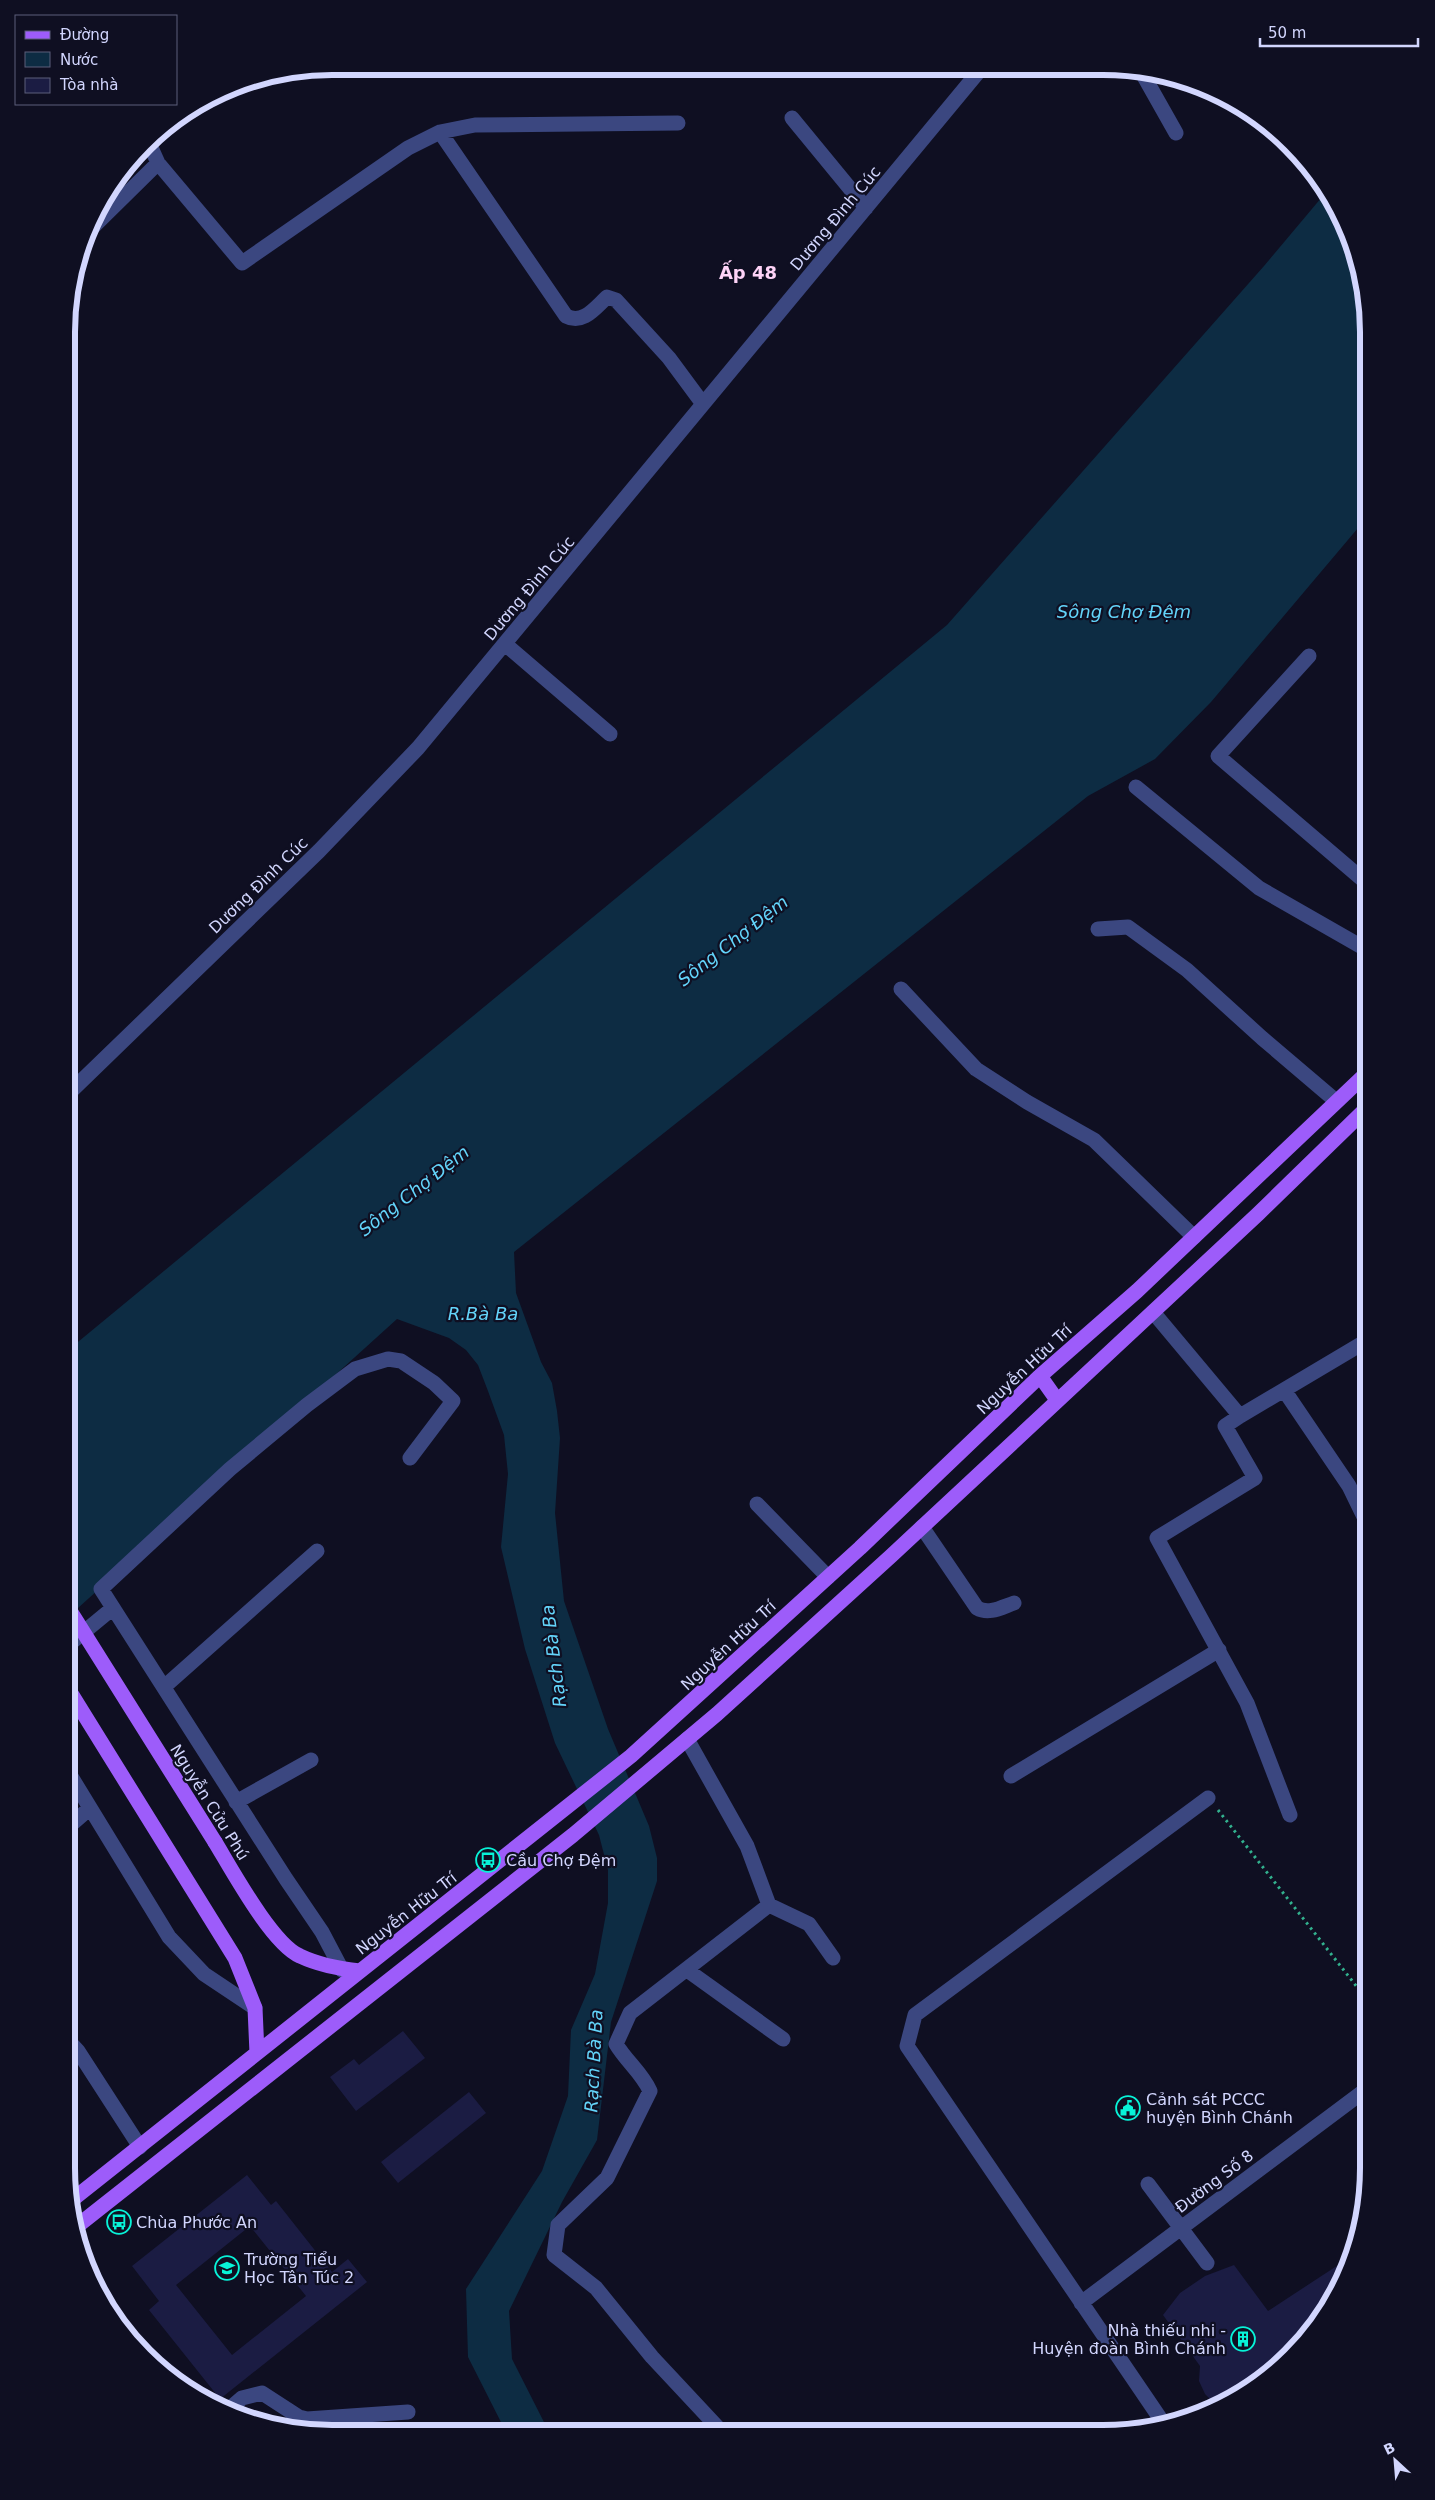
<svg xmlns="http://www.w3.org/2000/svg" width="1435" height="2500" font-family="'DejaVu Sans',sans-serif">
<rect width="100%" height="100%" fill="#0f0f22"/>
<!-- water -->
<path fill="#0d2c43" d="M1327,191l28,55 14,86v183l-158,187 -56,57 -67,37 -574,456 2,41 25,69 11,21 5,28 3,27 -5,75 9,88 44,128 41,97 8,32v23l-46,141 -14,118 -35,62 -53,109 3,48 37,73h-43l-38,-75 -2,-68 76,-118 26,-75 3,-66 24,-56 13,-71v-33l-9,-35 -44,-92 -30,-94 -24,-102 7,-73 -4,-39 -16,-44 -10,-26 -12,-15 -17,-12 -52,-19 -330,299v-267l880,-726 317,-359z"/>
<!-- building -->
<path fill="#1b1c43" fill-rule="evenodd" d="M403,2031l22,27 -69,53 -26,-34 24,-18 5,6z
M469,2092l17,21 -88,70 -17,-21z
M247,2175l24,30 5,-4 56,71 16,-13 19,23 -147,117 -71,-89 10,-9 -27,-35zM250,2226l56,70 -74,59 -56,-70z
M1352,2256l-3,13 -35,61 -49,49 -49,26 -11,-11 -6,-13 1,-15 -37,-51 17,-22 25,-17 29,-11 34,46z"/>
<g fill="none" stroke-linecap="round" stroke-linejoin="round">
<!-- path -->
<path stroke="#32b18e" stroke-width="3" stroke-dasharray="2.5 4" stroke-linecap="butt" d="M1218,1810l150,191"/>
<!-- minor -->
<path stroke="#3b4780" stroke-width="15" d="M1141,71l35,62
M792,118l74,90
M440,132l126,184c17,9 29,-8 41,-19l9,3 53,58 34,46
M149,143l9,20 84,100 166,-115 32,-16 35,-7 203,-2
M89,231l69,-68
M505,644l105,90
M1309,656l-91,100 151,129
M1136,787l123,101 110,63
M1098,929l30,-2 59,43 75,68 74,63
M901,989l75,80 51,33 67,38 100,97
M68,1094l251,-243 99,-103 562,-678
M1153,1312l87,104 128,-76
M1284,1390l65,96 19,39
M1240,1416l-15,10 30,52 -98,60 90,165 43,112
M757,1504l71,73
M922,1527l55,81c12,7 25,-1 37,-5
M67,1646l46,-38
M164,1687l153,-136
M687,1739l60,107 22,59 40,19 24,34
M67,1770l102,167 35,37 51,34
M1011,1776l208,-126
M236,1802l75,-42
M67,1828l23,-20
M342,1970l-20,-38 -36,-53 -185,-290 129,-120 77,-64 48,-36 33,-10 13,2 33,22 19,18 -43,57
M687,1970l96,69
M66,2038l12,13 62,96
M1148,2184l59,79
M1081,2303l287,-215
M227,2411l15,-13 20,-5 37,24 8,2 101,-7
M1164,2424l-257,-378 8,-31 293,-217
M723,2433l-71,-76 -56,-69 -42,-33 4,-30 49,-47 43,-87c-8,-18 -24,-30 -34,-47l14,-31 139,-108"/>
<!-- major -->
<path stroke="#9d5cfa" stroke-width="15" d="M1040,1376l17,24
M67,1687l168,271 20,50 2,45
M215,1842c17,28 57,102 85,114 19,9 41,13 60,15
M72,2200l559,-444 229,-208 180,-172 97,-85 232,-220
M76,2227l497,-392 144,-121 174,-158 367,-342 111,-108"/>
<!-- major-bridge -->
<path stroke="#9d5cfa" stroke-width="15" d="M67,1606l148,236"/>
</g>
<!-- icons -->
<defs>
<g id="bus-ring" transform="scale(1.25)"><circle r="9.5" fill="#0f0f22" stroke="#08f3d8" stroke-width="1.5"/><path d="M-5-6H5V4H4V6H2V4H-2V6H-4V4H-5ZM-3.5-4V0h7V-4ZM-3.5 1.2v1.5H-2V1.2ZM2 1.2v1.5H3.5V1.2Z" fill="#08f3d8"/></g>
<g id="civic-ring" transform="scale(1.25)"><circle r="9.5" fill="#0f0f22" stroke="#08f3d8" stroke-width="1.5"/><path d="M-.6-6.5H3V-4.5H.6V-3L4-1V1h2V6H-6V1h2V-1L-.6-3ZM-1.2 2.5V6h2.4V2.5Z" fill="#08f3d8"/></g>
<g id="school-ring" transform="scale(1.25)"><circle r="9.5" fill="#0f0f22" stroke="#08f3d8" stroke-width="1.5"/><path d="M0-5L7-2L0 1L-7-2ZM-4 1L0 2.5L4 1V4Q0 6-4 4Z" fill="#08f3d8"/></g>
<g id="building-ring" transform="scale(1.25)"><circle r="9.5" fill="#0f0f22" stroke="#08f3d8" stroke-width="1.5"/><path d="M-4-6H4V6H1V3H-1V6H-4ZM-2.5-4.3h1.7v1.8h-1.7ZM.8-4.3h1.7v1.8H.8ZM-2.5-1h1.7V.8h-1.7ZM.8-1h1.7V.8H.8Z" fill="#08f3d8"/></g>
</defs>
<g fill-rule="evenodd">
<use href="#bus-ring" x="488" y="1860"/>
<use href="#civic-ring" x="1128" y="2108"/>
<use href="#bus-ring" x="119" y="2222"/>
<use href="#school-ring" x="227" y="2268"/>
<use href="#building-ring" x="1243" y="2339"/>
</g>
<g text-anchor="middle" stroke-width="4.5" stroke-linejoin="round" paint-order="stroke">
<!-- street labels -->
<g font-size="16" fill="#d2d6fe" stroke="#0f0f22">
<text transform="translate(835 218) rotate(-50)" y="6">Dương Đình Cúc</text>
<text transform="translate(529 588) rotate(-50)" y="6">Dương Đình Cúc</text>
<text transform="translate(258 885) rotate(-44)" y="6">Dương Đình Cúc</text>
<text transform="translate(1024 1369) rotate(-43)" y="6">Nguyễn Hữu Trí</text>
<text transform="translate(728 1645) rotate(-43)" y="6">Nguyễn Hữu Trí</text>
<text transform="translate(210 1802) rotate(58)" y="6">Nguyễn Cửu Phú</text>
<text transform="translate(406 1913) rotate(-38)" y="6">Nguyễn Hữu Trí</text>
<text transform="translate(1214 2181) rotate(-37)" y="6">Đường Số 8</text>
</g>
<!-- poi labels -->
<g font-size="16" fill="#d2d6fe" stroke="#0f0f22" text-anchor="start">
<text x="506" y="1866">Cầu Chợ Đệm</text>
<text x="1146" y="2105">Cảnh sát PCCC<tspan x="1146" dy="18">huyện Bình Chánh</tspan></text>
<text x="136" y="2228">Chùa Phước An</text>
<text x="244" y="2265">Trường Tiểu<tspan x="244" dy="18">Học Tân Túc 2</tspan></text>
<text x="1226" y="2336" text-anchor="end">Nhà thiếu nhi -<tspan x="1226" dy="18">Huyện đoàn Bình Chánh</tspan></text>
</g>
<!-- neighbourhood labels -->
<g font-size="18" font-weight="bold" fill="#fed3f7" stroke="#0f0f22">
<text x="748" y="279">Ấp 48</text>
</g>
<!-- water labels -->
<g font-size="18" font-style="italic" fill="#63d4fa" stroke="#0f0f22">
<text x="1124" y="618">Sông Chợ Đệm</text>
<text transform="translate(733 941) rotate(-38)" y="6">Sông Chợ Đệm</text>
<text transform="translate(414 1191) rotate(-38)" y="6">Sông Chợ Đệm</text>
<text x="483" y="1320">R.Bà Ba</text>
<text transform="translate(554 1656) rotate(-97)" y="6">Rạch Bà Ba</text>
<text transform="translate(594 2061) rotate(-87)" y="6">Rạch Bà Ba</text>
</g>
</g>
<!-- crop -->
<path d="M0 0H1435V2500H0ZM332 75H1103A257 257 0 0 1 1360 332V2168A257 257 0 0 1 1103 2425H332A257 257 0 0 1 75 2168V332A257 257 0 0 1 332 75Z" fill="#0f0f22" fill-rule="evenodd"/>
<path fill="none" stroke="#d2d6fe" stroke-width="6" d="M332 75H1103A257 257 0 0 1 1360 332V2168A257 257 0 0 1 1103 2425H332A257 257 0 0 1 75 2168V332A257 257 0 0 1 332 75Z"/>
<!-- legend -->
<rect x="15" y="15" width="162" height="90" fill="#0f0f22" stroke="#5d5f7a"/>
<rect x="25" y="31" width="25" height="8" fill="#9d5cfa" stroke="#5d5f7a"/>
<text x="60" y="40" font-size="15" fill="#d2d6fe">Đường</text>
<rect x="25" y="52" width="25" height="15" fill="#0d2c43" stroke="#5d5f7a"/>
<text x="60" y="65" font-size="15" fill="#d2d6fe">Nước</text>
<rect x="25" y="78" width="25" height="15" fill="#1b1c43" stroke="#5d5f7a"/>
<text x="60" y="90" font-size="15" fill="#d2d6fe">Tòa nhà</text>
<!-- north arrow -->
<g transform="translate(1395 2460) rotate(334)" stroke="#0f0f22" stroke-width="4" paint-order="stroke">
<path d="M0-4L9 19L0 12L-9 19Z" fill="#d2d6fe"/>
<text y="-8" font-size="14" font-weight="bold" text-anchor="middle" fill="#d2d6fe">B</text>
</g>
<!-- scale -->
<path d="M1260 38v8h158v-8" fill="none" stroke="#d2d6fe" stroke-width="2.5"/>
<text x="1268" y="38" font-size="15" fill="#d2d6fe" stroke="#0f0f22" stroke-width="4" paint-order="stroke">50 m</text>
</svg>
